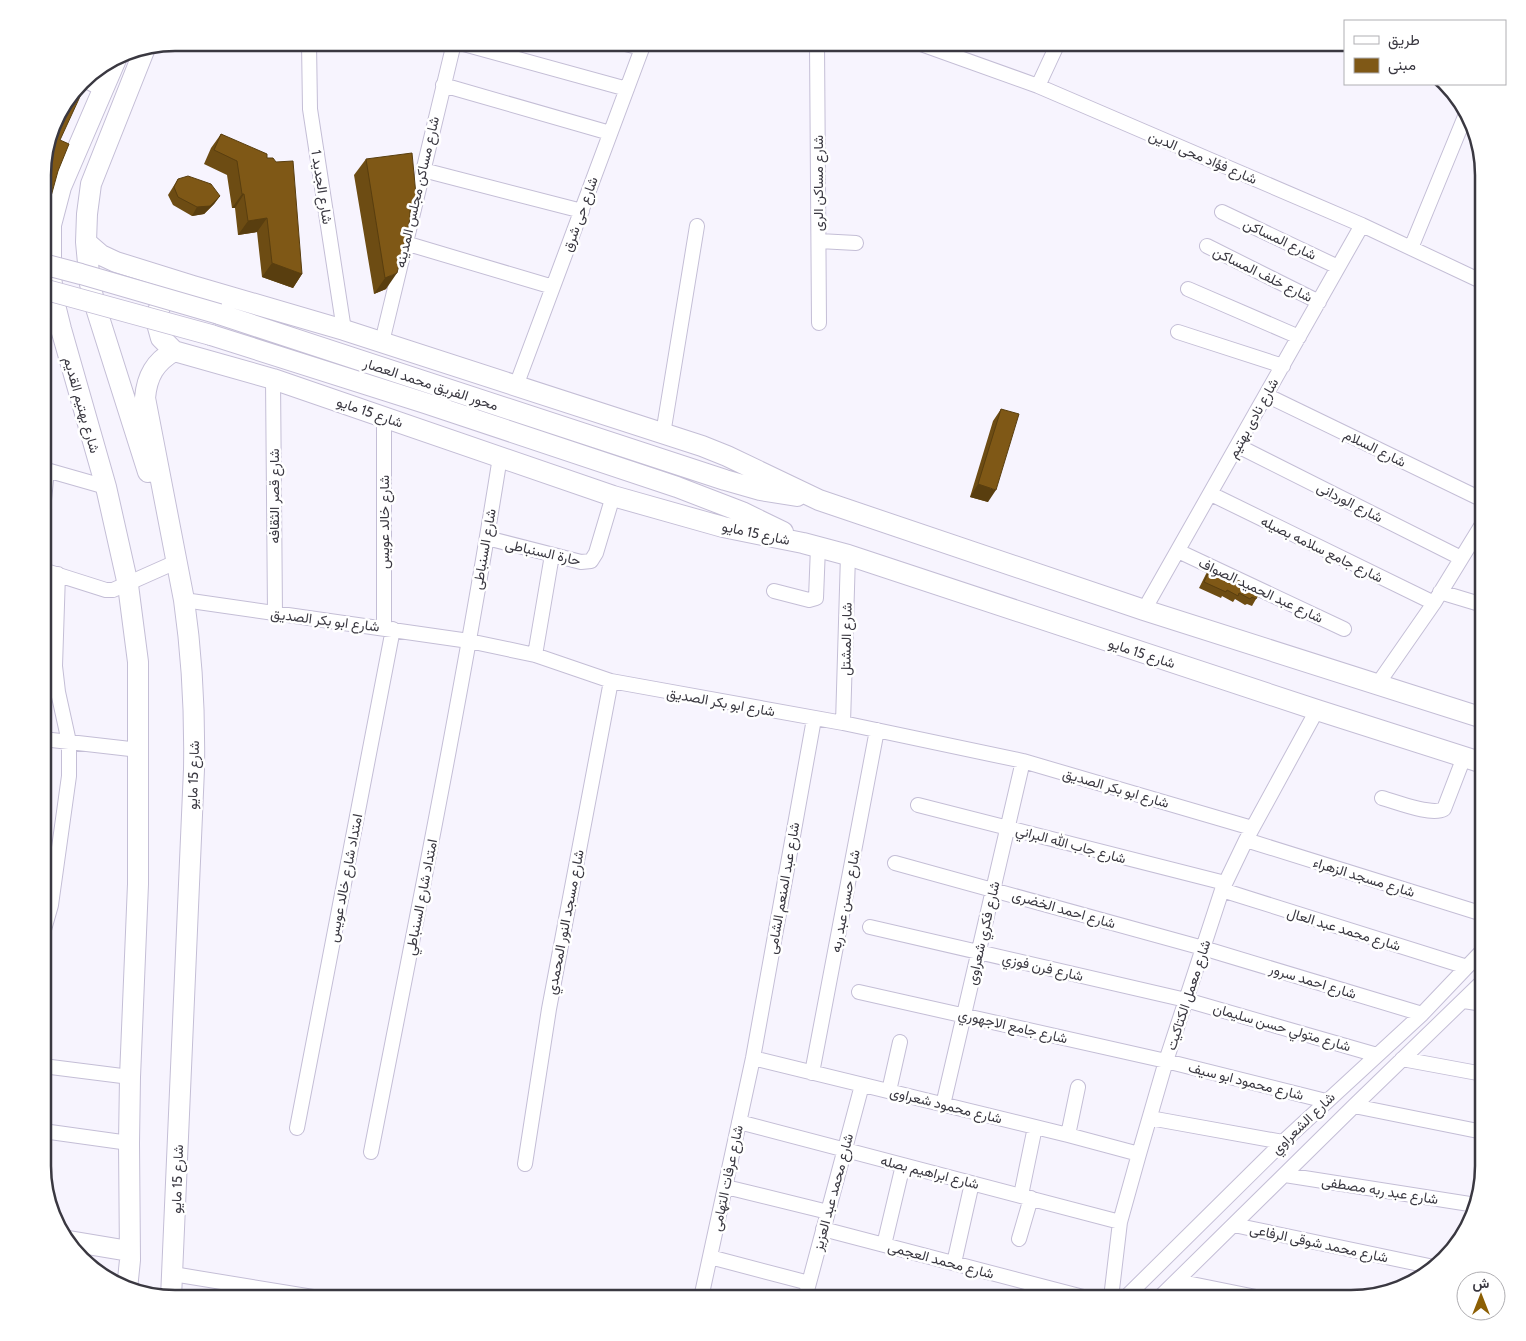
<svg xmlns="http://www.w3.org/2000/svg" width="1526" height="1341" font-family="Cabin,Vazirmatn,sans-serif">
<rect width="100%" height="100%" fill="#f7f4fe"/>
<g fill="none" stroke-linecap="round" stroke-linejoin="round">
<!-- street casing -->
<g stroke="#c4bed6" stroke-width="16">
<path id="street" d="M309,43l1,66 34,221
M460,43l167,46
M621,43l21,5
M817,43l2,280
M918,43l120,43 324,139 121,57
M84,80l20,10
M443,85l167,48
M1038,86l20,-43
M423,170l159,41
M1222,212l116,55
M819,241l37,2
M405,243l148,44
M1207,246l112,56
M1411,248l55,-134
M1188,289l111,48
M1178,332l105,34
M382,342l72,-299
M273,379l2,235
M516,386l128,-343
M1266,395l217,105
M663,434l34,-208
M1238,446l223,112
M43,469l63,18
M1211,494l223,109
M43,510l4,-40
M487,538l94,24 10,-1 5,-8 17,-57
M1178,551l166,78
M43,570l63,20h7l63,-28
M774,591l35,9 7,-2 2,-51
M1440,592l43,13
M184,600l285,41 66,14 76,26 232,42 180,38 229,67
M1144,610l218,-385
M384,627v-210
M535,655l17,-100
M1377,685l57,-82 49,-80
M843,723l5,-168
M43,739l96,11
M1382,798c15,4 49,18 62,11l20,-52
M918,805l307,78
M1246,840l237,74
M895,863l308,85 219,66
M1222,890l245,77
M870,927l316,73 191,55
M43,933l8,-28 18,-129v-34l-11,-50 -3,-26 3,-92
M859,992l307,69 160,40
M1464,1001l19,3
M753,1058l315,77 71,19
M1402,1059l81,15
M43,1066l87,11
M812,1073l65,-343
M889,1091l11,-49
M943,1105l80,-344
M1354,1106l129,26
M1150,1118l133,24
M739,1122l381,100
M297,1128l96,-499
M43,1131l86,12
M1068,1135l10,-48
M371,1152c45,-231 92,-462 129,-695
M525,1164l24,-155 62,-328
M1285,1175l191,30
M726,1187l102,25
M1021,1195l14,-68
M1234,1225l200,42
M823,1229l264,69
M1019,1239l12,-41
M884,1245l19,-80
M710,1257l99,26
M954,1263l18,-80
M173,1274l146,24
M1177,1281l84,17
M701,1298l52,-240 61,-339
M805,1298l57,-213
M1111,1298l9,-76 19,-68 27,-93 56,-171 24,-50 71,-130
M1125,1298l158,-156 139,-128 61,-64
M1159,1298l195,-192 129,-125"/>
</g>
<!-- secondary casing -->
<g stroke="#c4bed6" stroke-width="22">
<path id="secondary" d="M145,48l-54,136 -4,30 -1,28 4,42 5,21 53,167
M117,57l-56,130 -10,38v51l3,25 7,28 45,158 22,98 10,77v222l-8,193 -1,66 1,117 -3,29
M86,242l15,13 15,7 77,24 151,44 358,116 25,10 92,44 325,110 339,108
M179,289l-12,7 -5,7 -4,8 -2,9 5,18 13,13 99,28 340,117 110,31 80,16 45,12 469,155 166,53
M219,314l506,166 35,10 37,6
M211,335l214,68 252,84 65,25 41,20
M69,1241l60,10
M171,1298l23,-529c1,-57 -2,-113 -10,-169l-39,-202c2,-22 10,-36 29,-47"/>
</g>
<!-- street -->
<use href="#street" stroke="#fff" stroke-width="14"/>
<!-- secondary -->
<use href="#secondary" stroke="#fff" stroke-width="20"/>
<!-- secondary-bridge casing -->
<g stroke="#c4bed6" stroke-width="22" stroke-linecap="butt">
<path id="secondary-bridge" d="M43,264l38,10 138,40
M43,289l168,46"/>
</g>
<!-- secondary-bridge -->
<use href="#secondary-bridge" stroke="#fff" stroke-width="20"/>
</g>
<!-- wall -->
<path fill="#6d4c13" d="M221,134l46,24 35,116 -9,14 -31,-11 -5,-45 -19,3 -3,-27h-3l-5,-33 -23,-11 7,-16z
M366,159l46,50 -2,4 -24,76 -12,5 -20,-119z
M178,179l42,17 -6,8 -10,10 -12,2 -19,-11 -5,-10z
M1001,409l-13,93 -18,-5 23,-76z
M1211,567l45,32 -4,7 -5,-2 -2,1 -10,-6 -2,3 -11,-6 -1,2 -22,-10 7,-14z"/>
<!-- shaded-wall -->
<path fill="#593e0f" d="M242,194h2l-9,14h-3z
M220,196l-6,8 -10,10 -12,2 5,-9z
M50,200l-7,10v-8z
M267,218l-10,14 -19,3 10,-14z
M272,263l30,11 -9,14 -31,-11z
M397,273l-11,16 -12,5 11,-16z
M978,484l18,6 -8,12 -18,-5z"/>
<!-- building -->
<path fill="#7f5816" stroke="#593e0f" d="M87,76l2,1 -29,63 9,4 -11,27 -8,29 -7,2v-36l13,-50z
M221,134l46,20v4h6l3,4 17,-1 9,113 -30,-11 -5,-45 -19,3 -4,-27h-2l-5,-33 -23,-11z
M412,153l4,42 -4,14 -2,1v9l-13,54 -12,5 -19,-119z
M188,176l23,8 9,12 -10,10 -13,1 -19,-10 -4,-10 4,-8z
M1001,409l18,5 -23,76 -18,-6z
M1211,567l49,24 -4,8 -4,-2 -2,2 -11,-6 -1,3 -11,-6 -1,2 -22,-10z"/>
<g text-anchor="middle" stroke-width="5" stroke-linejoin="round" paint-order="stroke">
<!-- street labels -->
<g font-size="14" fill="#3a3841" stroke="#fff">
<text transform="translate(1203 157) rotate(23)" y="5">شارع فؤاد محى الدين</text>
<text transform="translate(818 183) rotate(-90)" y="5">شارع مساكن الرى</text>
<text transform="translate(322 187) rotate(81)" y="5">شارع الجديد 1</text>
<text transform="translate(417 192) rotate(-77)" y="5">شارع مساكن مجلس المدينه</text>
<text transform="translate(580 214) rotate(-70)" y="5">شارع حى شرق</text>
<text transform="translate(1280 239) rotate(25)" y="5">شارع المساكن</text>
<text transform="translate(1263 274) rotate(26)" y="5">شارع خلف المساكن</text>
<text transform="translate(431 384) rotate(18)" y="5">محور الفريق محمد العصار</text>
<text transform="translate(82 405) rotate(74)" y="5">شارع بهتيم القديم</text>
<text transform="translate(370 412) rotate(19)" y="5">شارع 15 مايو</text>
<text transform="translate(1253 418) rotate(-61)" y="5">شارع نادى بهتيم</text>
<text transform="translate(1375 448) rotate(26)" y="5">شارع السلام</text>
<text transform="translate(274 496) rotate(-90)" y="5">شارع قصر الثقافه</text>
<text transform="translate(1350 502) rotate(27)" y="5">شارع الوردانى</text>
<text transform="translate(384 522) rotate(-90)" y="5">شارع خالد عويس</text>
<text transform="translate(756 533) rotate(12)" y="5">شارع 15 مايو</text>
<text transform="translate(484 549) rotate(-80)" y="5">شارع السنباطى</text>
<text transform="translate(1322 549) rotate(26)" y="5">شارع جامع سلامه بصيله</text>
<text transform="translate(543 552) rotate(13)" y="5">حارة السنباطى</text>
<text transform="translate(1261 590) rotate(25)" y="5">شارع عبد الحميد الصواف</text>
<text transform="translate(325 620) rotate(7)" y="5">شارع ابو بكر الصديق</text>
<text transform="translate(846 639) rotate(-89)" y="5">شارع المشتل</text>
<text transform="translate(1142 653) rotate(18)" y="5">شارع 15 مايو</text>
<text transform="translate(721 702) rotate(10)" y="5">شارع ابو بكر الصديق</text>
<text transform="translate(193 775) rotate(-88)" y="5">شارع 15 مايو</text>
<text transform="translate(1116 788) rotate(16)" y="5">شارع ابو بكر الصديق</text>
<text transform="translate(1071 844) rotate(15)" y="5">شارع جاب الله البراني</text>
<text transform="translate(1364 877) rotate(17)" y="5">شارع مسجد الزهراء</text>
<text transform="translate(345 878) rotate(-79)" y="5">امتداد شارع خالد عويس</text>
<text transform="translate(783 888) rotate(-80)" y="5">شارع عبد المنعم الشامى</text>
<text transform="translate(421 897) rotate(-79)" y="5">امتداد شارع السنباطي</text>
<text transform="translate(845 901) rotate(-79)" y="5">شارع حسن عبد ربه</text>
<text transform="translate(1064 909) rotate(16)" y="5">شارع احمد الخضرى</text>
<text transform="translate(565 922) rotate(-79)" y="5">شارع مسجد النور المحمدي</text>
<text transform="translate(1344 929) rotate(17)" y="5">شارع محمد عبد العال</text>
<text transform="translate(983 933) rotate(-77)" y="5">شارع فكري شعراوى</text>
<text transform="translate(1043 967) rotate(13)" y="5">شارع فرن فوزي</text>
<text transform="translate(1313 981) rotate(17)" y="5">شارع احمد سرور</text>
<text transform="translate(1188 995) rotate(-72)" y="5">شارع معمل الكتاكيت</text>
<text transform="translate(1013 1026) rotate(13)" y="5">شارع جامع الاجهوري</text>
<text transform="translate(1282 1027) rotate(16)" y="5">شارع متولي حسن سليمان</text>
<text transform="translate(1246 1081) rotate(14)" y="5">شارع محمود ابو سيف</text>
<text transform="translate(946 1105) rotate(14)" y="5">شارع محمود شعراوى</text>
<text transform="translate(1303 1123) rotate(-44)" y="5">شارع الشعراوي</text>
<text transform="translate(930 1172) rotate(14)" y="5">شارع ابراهيم بصله</text>
<text transform="translate(727 1178) rotate(-78)" y="5">شارع عرفات التهامى</text>
<text transform="translate(177 1179) rotate(-88)" y="5">شارع 15 مايو</text>
<text transform="translate(1380 1190) rotate(9)" y="5">شارع عبد ربه مصطفى</text>
<text transform="translate(833 1192) rotate(-75)" y="5">شارع محمد عبد العزيز</text>
<text transform="translate(1319 1243) rotate(12)" y="5">شارع محمد شوقى الرفاعى</text>
<text transform="translate(941 1260) rotate(15)" y="5">شارع محمد العجمى</text>
</g>
</g>
<!-- crop -->
<path d="M0 0H1526V1341H0ZM175 51H1351A124 124 0 0 1 1475 175V1166A124 124 0 0 1 1351 1290H175A124 124 0 0 1 51 1166V175A124 124 0 0 1 175 51Z" fill="#fff" fill-rule="evenodd"/>
<path fill="none" stroke="#3a3841" stroke-width="2.5" d="M175 51H1351A124 124 0 0 1 1475 175V1166A124 124 0 0 1 1351 1290H175A124 124 0 0 1 51 1166V175A124 124 0 0 1 175 51Z"/>
<!-- legend -->
<rect x="1344" y="20" width="162" height="65" fill="#ffffff" stroke="#b0afb3"/>
<rect x="1354" y="36" width="25" height="8" fill="#ffffff" stroke="#b0afb3"/>
<text x="1388" y="45" font-size="15" fill="#3a3841">طريق</text>
<rect x="1354" y="58" width="25" height="15" fill="#7f5816" stroke="#b0afb3"/>
<text x="1388" y="70" font-size="15" fill="#3a3841">مبنى</text>
<!-- north arrow -->
<g transform="translate(1481 1296)"><circle r="24" fill="#ffffff" stroke="#b0afb3"/>
<path d="M0-4L9 19L0 12L-9 19Z" fill="#8c5f04"/>
<text y="-8" font-size="14" font-weight="bold" text-anchor="middle" fill="#3a3841">ش</text>
</g>
</svg>
